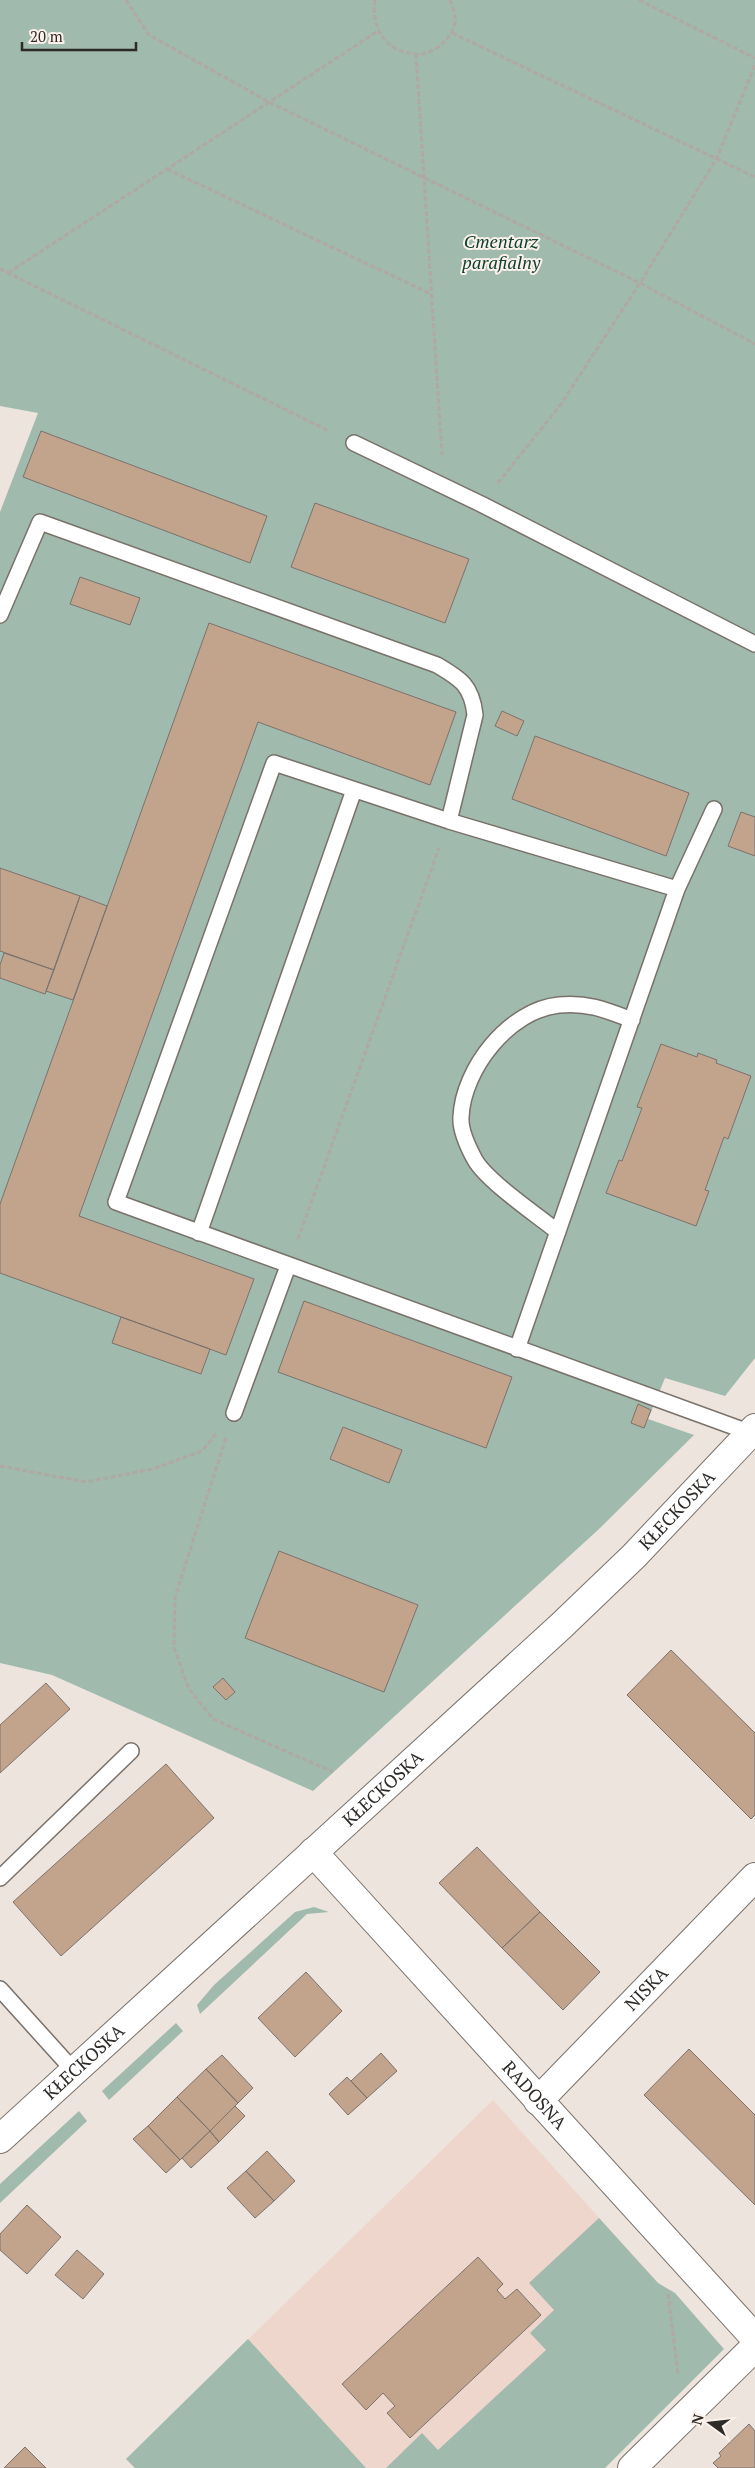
<svg xmlns="http://www.w3.org/2000/svg" width="755" height="2468" font-family="'PT Serif',serif">
<rect width="100%" height="100%" fill="#ede4dd"/>
<!-- education -->
<path fill="#eed6cd" d="M493,2100l165,183 -75,185h-448l-9,-9z"/>
<!-- green -->
<path fill="#a0baad" d="M0,0h755v1358l-30,38 -60,-18 -17,41 46,16 -95,94 -286,262 -261,-116 -52,-12v-1151l38,-99 -38,-7z
M314,1907l15,5 -22,2 -107,100 -3,-9 17,-20 81,-73z
M176,2023l7,8 -74,69 -7,-9z
M79,2111l8,10 -87,82v-19z
M599,2218l59,65 17,10 49,56 -119,119h-219l36,-35 16,17 108,-100 -16,-17 24,-23 -25,-27z
M248,2339l118,129h-231l-9,-9z"/>
<!-- building -->
<path fill="#c2a48d" stroke="#7b726c" d="M41,431l226,85 -17,47 -227,-86z
M315,503l154,56 -24,64 -154,-56z
M80,577l60,21 -10,27 -60,-21z
M209,623l247,89 -26,73 -172,-63 -179,494 175,63 -28,76 -226,-82v-69z
M502,711l22,10 -7,15 -22,-10z
M535,736l154,57 -23,63 -154,-57z
M741,812l14,5v39l-27,-10z
M0,868l80,28 -26,74 -54,-19z
M80,896l27,10 -34,94 -27,-9z
M4,953l50,17 -9,24 -45,-16v-13z
M661,1044l36,13 1,-4 19,7 -1,3 35,13 -23,63 -4,-2 -19,53 4,1 -13,35 -90,-33 13,-33 3,1 20,-53 -5,-1z
M304,1301l208,76 -26,71 -208,-76z
M121,1317l89,32 -9,25 -89,-31z
M638,1404l13,6 -7,18 -13,-5z
M343,1427l59,23 -13,33 -59,-24z
M279,1551l139,54 -34,87 -139,-54z
M671,1650l84,83v82l-4,4 -124,-124z
M223,1678l12,14 -9,8 -13,-13z
M46,1683l24,26 -70,64v-48z
M166,1764l48,54 -153,138 -48,-54z
M477,1847l63,65 -38,36 -63,-65z
M540,1912l60,60 -37,38 -61,-62z
M306,1972l36,39 -47,46 -37,-39z
M689,2049l66,66v90l-111,-110z
M381,2053l16,18 -30,27 -16,-17z
M222,2055l31,33 -15,15 -32,-34z
M206,2069l32,34 -28,28 -33,-34z
M347,2077l20,21 -19,17 -19,-21z
M177,2097l33,34 -30,29 -32,-34z
M235,2106l10,10 -26,26 -9,-11z
M148,2126l32,34 -14,13 -33,-34z
M210,2131l9,11 -28,26 -9,-10z
M267,2151l28,30 -21,20 -28,-30z
M246,2171l28,30 -19,17 -28,-30z
M27,2205l34,32 -34,37 -27,-24v-16z
M77,2250l27,24 -21,25 -28,-24z
M478,2257l25,27 -6,6 8,9 12,-10 24,26 -131,123 -23,-25 8,-7 -12,-13 -17,17 -24,-26z
M749,2424l6,7v37h-37l-5,-5 8,-7 -2,-3z
M25,2447l21,21h-42z"/>
<g fill="none" stroke-linecap="round" stroke-linejoin="round">
<!-- lane casing -->
<g stroke="#79716a" stroke-width="18">
<path id="lane" d="M354,443l127,61 274,140
M0,615l40,-93 397,143c24,14 35,21 38,50l-26,106
M677,889l-228,-68 -175,-58 -158,439 635,231
M558,1232c-21,-17 -70,-50 -83,-72 -6,-11 -15,-30 -14,-43 2,-48 48,-107 98,-112 28,-3 47,5 73,15
M199,1233l155,-443
M517,1349l160,-460 37,-80
M234,1413l54,-147
M0,1878l131,-127
M0,1989l74,82"/>
</g>
<!-- street casing -->
<g stroke="#79716a" stroke-width="30">
<g id="street">
<path id="s1" d="M313,1852l442,486"/>
<path id="s2" d="M538,2101l217,-224"/>
<path d="M632,2468l123,-121"/>
</g>
</g>
<!-- secondary casing -->
<g stroke="#79716a" stroke-width="30">
<g id="secondary">
<path id="s3" d="M0,2139l561,-513 73,-70 121,-128"/>
</g>
</g>
<!-- path -->
<path stroke="#afa8a3" stroke-width="3" stroke-dasharray="5 2.5" stroke-linecap="butt" d="M126,0l23,35 120,67 371,181 115,61
M375,0c-4,28 10,52 41,54 19,2 42,-20 39,-39 -1,-5 -3,-10 -5,-15
M639,0l116,58
M452,33l303,144
M416,54l26,401
M167,169l264,125
M0,269l329,162
M8,273l370,-242
M498,483l63,-79 79,-121 77,-125 38,-93
M298,1239l141,-391
M226,1438l-51,159 -1,51 15,41 24,30 120,53
M0,1466l86,16 67,-13 49,-18 14,-17
M668,2294l10,80"/>
<!-- lane -->
<use href="#lane" stroke="#fff" stroke-width="15"/>
<!-- street -->
<use href="#street" stroke="#fff" stroke-width="28"/>
<!-- secondary -->
<use href="#secondary" stroke="#fff" stroke-width="28"/>
</g>
<g text-anchor="middle" stroke-width="4" stroke-linejoin="round" paint-order="stroke">
<!-- park labels -->
<g font-size="18" font-style="italic" fill="#0e402d" stroke="#fbf1ea">
<text x="501" y="248">Cmentarz<tspan x="501" dy="21">parafialny</tspan></text>
</g>
<!-- street labels -->
<g font-size="18" fill="#2d2a27" stroke="#fbf1ea">
<text dy="6" stroke="none"><textPath href="#s3" startOffset="924">KŁECKOSKA</textPath></text>
<text dy="6" stroke="none"><textPath href="#s3" startOffset="519">KŁECKOSKA</textPath></text>
<text dy="6" stroke="none"><textPath href="#s2" startOffset="156">NISKA</textPath></text>
<text dy="6" stroke="none"><textPath href="#s3" startOffset="114">KŁECKOSKA</textPath></text>
<text dy="6" stroke="none"><textPath href="#s1" startOffset="329">RADOSNA</textPath></text>
</g>
</g>
<!-- north arrow -->
<g transform="translate(710 2423) rotate(285)" stroke="#fbf1ea" stroke-width="4" paint-order="stroke">
<path d="M0-4L9 19L0 12L-9 19Z" fill="#2d2a27"/>
<text y="-8" font-size="14" font-weight="bold" text-anchor="middle" fill="#2d2a27">N</text>
</g>
<!-- scale -->
<path d="M22 42v8h114v-8" fill="none" stroke="#2d2a27" stroke-width="2.5"/>
<text x="30" y="42" font-size="15" fill="#2d2a27" stroke="#fbf1ea" stroke-width="4" paint-order="stroke">20 m</text>
</svg>
